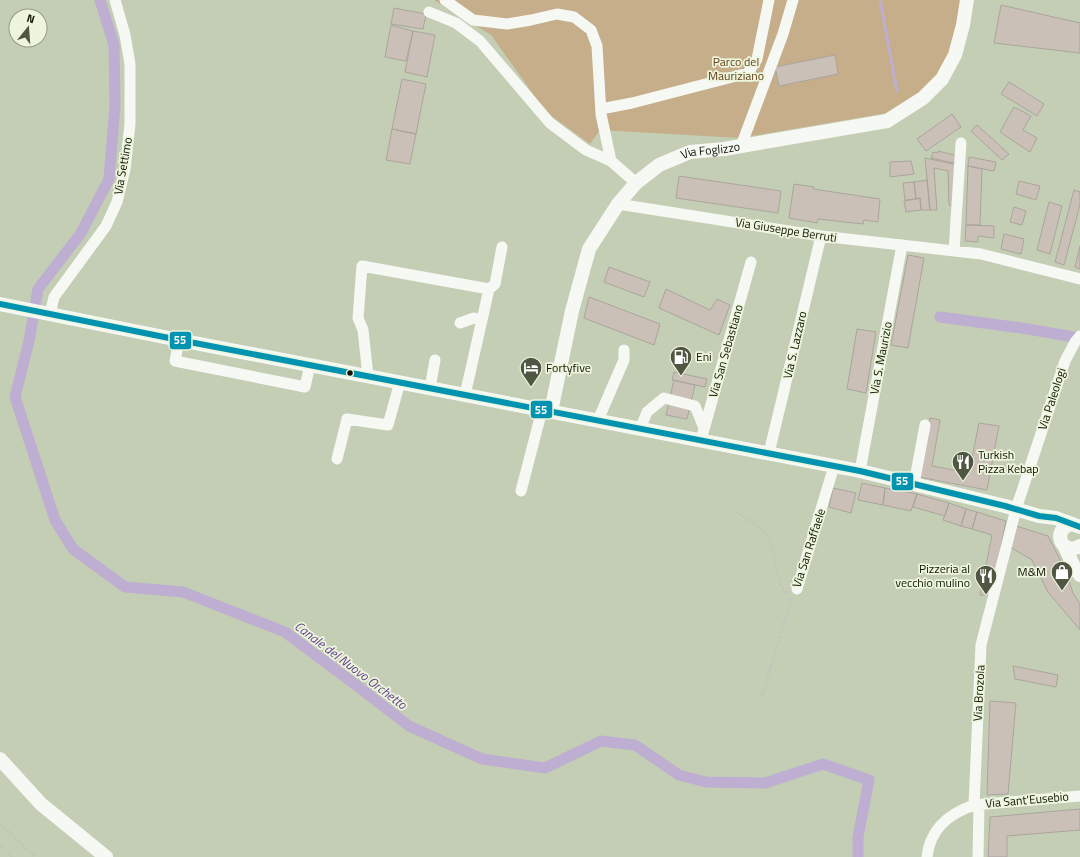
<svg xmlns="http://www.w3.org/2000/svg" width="1080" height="857" font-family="'Titillium Web',sans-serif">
<rect width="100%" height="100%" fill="#c4ceb4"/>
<!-- green -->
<path fill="#c5ae89" d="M434,0h528l-7,44 -22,40 -46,29 -147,25 -140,-8 -10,14 -44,-32 -55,-77z"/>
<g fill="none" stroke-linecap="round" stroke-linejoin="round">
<!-- stream -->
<path stroke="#beaed2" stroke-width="3" d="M880,0l17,91"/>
<!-- canal -->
<path stroke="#beaed2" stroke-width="11" d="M100,0l14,45 1,61 -6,73 -28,54 -43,56 -9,52 -14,56 40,123 18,29 52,38 58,5 102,40 67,50 57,44 73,33 63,9 56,-27 34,4 44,30 27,7 59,1 58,-19 46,16 -11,57v20
M940,317l88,12 52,9"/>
</g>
<!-- building -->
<path fill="#cac0b8" stroke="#aaa59c" d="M1001,5l79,18v30l-86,-10z
M394,8l32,6 -3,15 -32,-5z
M391,25l22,6 -7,30 -21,-4z
M413,31l22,4 -8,42 -22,-5z
M835,55l3,19 -59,12 -4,-19z
M402,79l24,5 -10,50 -24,-5z
M1009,82l35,22 -7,12 -36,-22z
M1014,107l17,9 -8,14 14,8 -7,14 -30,-20z
M952,114l9,13 -35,24 -9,-12z
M977,125l32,29 -7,6 -31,-29z
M392,129l24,5 -6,30 -24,-4z
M938,151l20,5v8l-27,-6 2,-6 5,1z
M969,157l27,5 -2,9 -26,-5z
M925,158l33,7 -2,41 -7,-1 -1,-34 -14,-3 3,42h-7z
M911,161l3,13 -24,3v-15z
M968,166l14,3 -2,56h-14z
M679,176l102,15 -3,22 -102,-15z
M927,180l3,30h-9l-1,-12 -4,1 -2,-17z
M1019,181l21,5 -4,14 -20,-6z
M914,182l2,17 -11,1 -2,-17z
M794,184l20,3 -1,2 67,10 -2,23 -14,-2 -1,4 -45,-5 -1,4 -28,-5z
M1074,190l6,2v13l-16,60 -9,-3z
M920,198l1,12 -15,2 -2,-11z
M1049,202l13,4 -12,48 -13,-4z
M1014,207l12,4 -4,14 -12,-3z
M966,225l28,1v12l-16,-2v6l-13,-1z
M1004,234l20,5 -3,15 -20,-5z
M1080,246v23l-5,-2z
M908,255l16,3 -16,90 -17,-3z
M609,267l41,15 -6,15 -40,-15z
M666,289l44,21 7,-11 13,6 -11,30 -60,-27z
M589,297l71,27 -6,21 -70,-27z
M857,329l19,3 -10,61 -19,-4z
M674,372l33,7 -2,8 -33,-7z
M674,380l21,5 -8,34 -21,-4z
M930,418l10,2 -8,46 37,7 10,-50 20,3 -12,64 -68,-13z
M862,483l23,5 -2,17 -25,-5z
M833,488l23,5 -5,20 -22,-6z
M885,488l32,6 -6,17 -28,-6z
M917,494l32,9 -4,13 -32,-9z
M949,503l17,6 -5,17 -18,-6z
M966,509l11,3 -5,17 -11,-3z
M977,512l29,9 -15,75 -11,-1 12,-60 -20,-6z
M1013,525l35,11 16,31 9,26 7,11v26l-32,-38 -16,-32 -22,-13z
M1013,666l45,9 -2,12 -41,-8z
M990,701l26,2 -8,91 -21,1z
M1080,809v21l-73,6v21h-19l2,-40z"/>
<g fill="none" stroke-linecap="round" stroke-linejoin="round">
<!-- path -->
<path stroke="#c1c3bc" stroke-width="2" stroke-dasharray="3 2" stroke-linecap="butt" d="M735,511c11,8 27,16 34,27 8,16 5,45 18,55
M762,696l30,-100
M0,823l35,34
M0,846l12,11"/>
<!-- minor -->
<path stroke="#f6f8f4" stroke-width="11" d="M445,0l28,20 34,4 24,-4 26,-6 17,3 17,13 6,16 4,68 10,47
M429,12l27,11 24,18 70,82 36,27 25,11 25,22
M601,109l31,-6 116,-30 9,-14 12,-59
M741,146l42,-112 10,-34
M618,204l203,32 160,18 99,25
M954,251l7,-108
M489,289l6,-5 7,-37
M50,314l4,-17 52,-71 11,-24 8,-33 5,-45v-60l-5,-29 -10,-35
M460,323l14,-5 8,2
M179,340l-4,21 130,26 5,-22
M368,376l-5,-46 -5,-12 4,-52 127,23 -24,106
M430,388l5,-28
M598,420l26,-60v-10
M640,429l7,-17 17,-14 31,8 9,22
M701,440l50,-178
M769,453l52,-217
M337,459l10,-40 41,6 12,-43
M860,471l42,-226
M914,484l11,-59
M521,491l21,-81
M797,589l37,-123
M974,805l7,-160 35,-136 49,-148 10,-19 5,-6
M927,857c3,-28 21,-43 47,-52l106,-9
M978,857l1,-52"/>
<!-- major -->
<g stroke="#f6f8f4" stroke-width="14">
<path d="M0,304l179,36 681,131 145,35 34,10 17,2 24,9"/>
<path id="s1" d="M551,411l21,-100 17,-62 29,-45 18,-21 23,-18 31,-13 34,-3 163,-28 36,-23 19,-19 13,-24 8,-30 4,-25"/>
<path d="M1072,524c-22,5 -10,33 8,22"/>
<path d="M1065,547l9,20 6,8"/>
<path d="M0,759l41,45 65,53"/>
</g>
<!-- bus-1 casing -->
<g stroke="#edf5dd" stroke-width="9">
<path id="bus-1" d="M0,304l179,36 681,131 145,35 34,10 17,2 24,9"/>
</g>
<!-- bus-1 -->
<use href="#bus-1" stroke="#0293b0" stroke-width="6"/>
</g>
<!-- icons -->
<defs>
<g id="fuel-pin" transform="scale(1.15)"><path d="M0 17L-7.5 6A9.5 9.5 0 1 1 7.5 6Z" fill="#4f5642" stroke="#edf5dd"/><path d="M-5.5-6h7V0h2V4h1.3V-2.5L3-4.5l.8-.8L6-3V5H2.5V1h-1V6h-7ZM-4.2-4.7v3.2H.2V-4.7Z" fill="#fff"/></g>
<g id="hotel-pin" transform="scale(1.15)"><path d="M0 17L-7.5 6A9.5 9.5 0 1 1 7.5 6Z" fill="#4f5642" stroke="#edf5dd"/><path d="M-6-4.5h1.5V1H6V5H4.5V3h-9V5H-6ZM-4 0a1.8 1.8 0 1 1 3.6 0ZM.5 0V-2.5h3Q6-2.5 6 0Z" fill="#fff"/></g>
<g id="restaurant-pin" transform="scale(1.15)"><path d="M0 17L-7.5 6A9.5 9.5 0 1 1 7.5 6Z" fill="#4f5642" stroke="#edf5dd"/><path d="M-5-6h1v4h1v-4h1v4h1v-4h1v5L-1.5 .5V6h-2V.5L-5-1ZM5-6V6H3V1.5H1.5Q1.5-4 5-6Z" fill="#fff"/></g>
<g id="shop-pin" transform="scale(1.15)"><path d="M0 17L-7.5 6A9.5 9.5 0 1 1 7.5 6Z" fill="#4f5642" stroke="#edf5dd"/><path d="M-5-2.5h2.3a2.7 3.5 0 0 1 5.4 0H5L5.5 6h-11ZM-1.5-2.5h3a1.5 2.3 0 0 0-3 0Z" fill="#fff"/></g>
</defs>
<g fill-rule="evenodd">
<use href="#fuel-pin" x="681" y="357"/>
<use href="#hotel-pin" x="531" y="368"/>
<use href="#restaurant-pin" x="963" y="462"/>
<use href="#shop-pin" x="1062" y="572"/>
<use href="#restaurant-pin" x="986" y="576"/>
</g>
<!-- markers -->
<circle fill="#101505" stroke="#edf5dd" stroke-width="1.5" cx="350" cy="373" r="3.5"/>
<g text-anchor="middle" stroke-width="3.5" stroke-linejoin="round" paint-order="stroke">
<!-- park labels -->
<g font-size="12" fill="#67411c" stroke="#edf5dd">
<text x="736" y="66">Parco del<tspan x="736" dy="14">Mauriziano</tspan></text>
</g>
<!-- street labels -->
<g font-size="12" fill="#101505" stroke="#edf5dd">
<text dy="4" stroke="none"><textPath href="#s1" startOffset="331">Via Foglizzo</textPath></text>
<text transform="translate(123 166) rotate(-80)" y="4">Via Settimo</text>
<text transform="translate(786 230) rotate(9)" y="4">Via Giuseppe Berruti</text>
<text transform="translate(795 345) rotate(-77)" y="4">Via S. Lazzaro</text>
<text transform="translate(726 351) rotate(-74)" y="4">Via San Sebastiano</text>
<text transform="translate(881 358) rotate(-79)" y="4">Via S. Maurizio</text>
<text transform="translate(1052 399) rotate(-72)" y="4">Via Paleologi</text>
<text transform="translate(809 548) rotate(-72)" y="4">Via San Raffaele</text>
<text transform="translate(979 693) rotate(-87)" y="4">Via Brozola</text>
<text transform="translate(1027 800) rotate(-5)" y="4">Via Sant'Eusebio</text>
</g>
<!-- poi labels -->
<g font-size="12" fill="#101505" stroke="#edf5dd" text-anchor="start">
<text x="696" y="361">Eni</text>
<text x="546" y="372">Fortyfive</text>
<text x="978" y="459">Turkish<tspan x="978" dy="14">Pizza Kebap</tspan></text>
<text x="970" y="573" text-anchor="end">Pizzeria al<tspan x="970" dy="14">vecchio mulino</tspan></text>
<text x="1046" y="576" text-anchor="end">M&amp;M</text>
</g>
<!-- water labels -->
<g font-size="13" font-style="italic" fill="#64428d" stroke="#edf5dd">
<text transform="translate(351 665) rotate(37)" y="5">Canale del Nuovo Orchetto</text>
</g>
</g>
<g stroke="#edf5dd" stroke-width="1.5">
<rect x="169" y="331" width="23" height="19" rx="4" fill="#0293b0"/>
<rect x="530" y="400" width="23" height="19" rx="4" fill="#0293b0"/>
<rect x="891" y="472" width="23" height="19" rx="4" fill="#0293b0"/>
</g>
<g font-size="11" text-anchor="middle" font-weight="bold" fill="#fff">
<text x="180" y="344">55</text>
<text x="541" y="414">55</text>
<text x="902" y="485">55</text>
</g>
<!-- north arrow -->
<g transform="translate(28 28) rotate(17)"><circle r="19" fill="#edf5dd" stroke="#959b87"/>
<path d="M0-3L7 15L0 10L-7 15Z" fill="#4f5642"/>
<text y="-6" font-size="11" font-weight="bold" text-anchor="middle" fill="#101505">N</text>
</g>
</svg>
